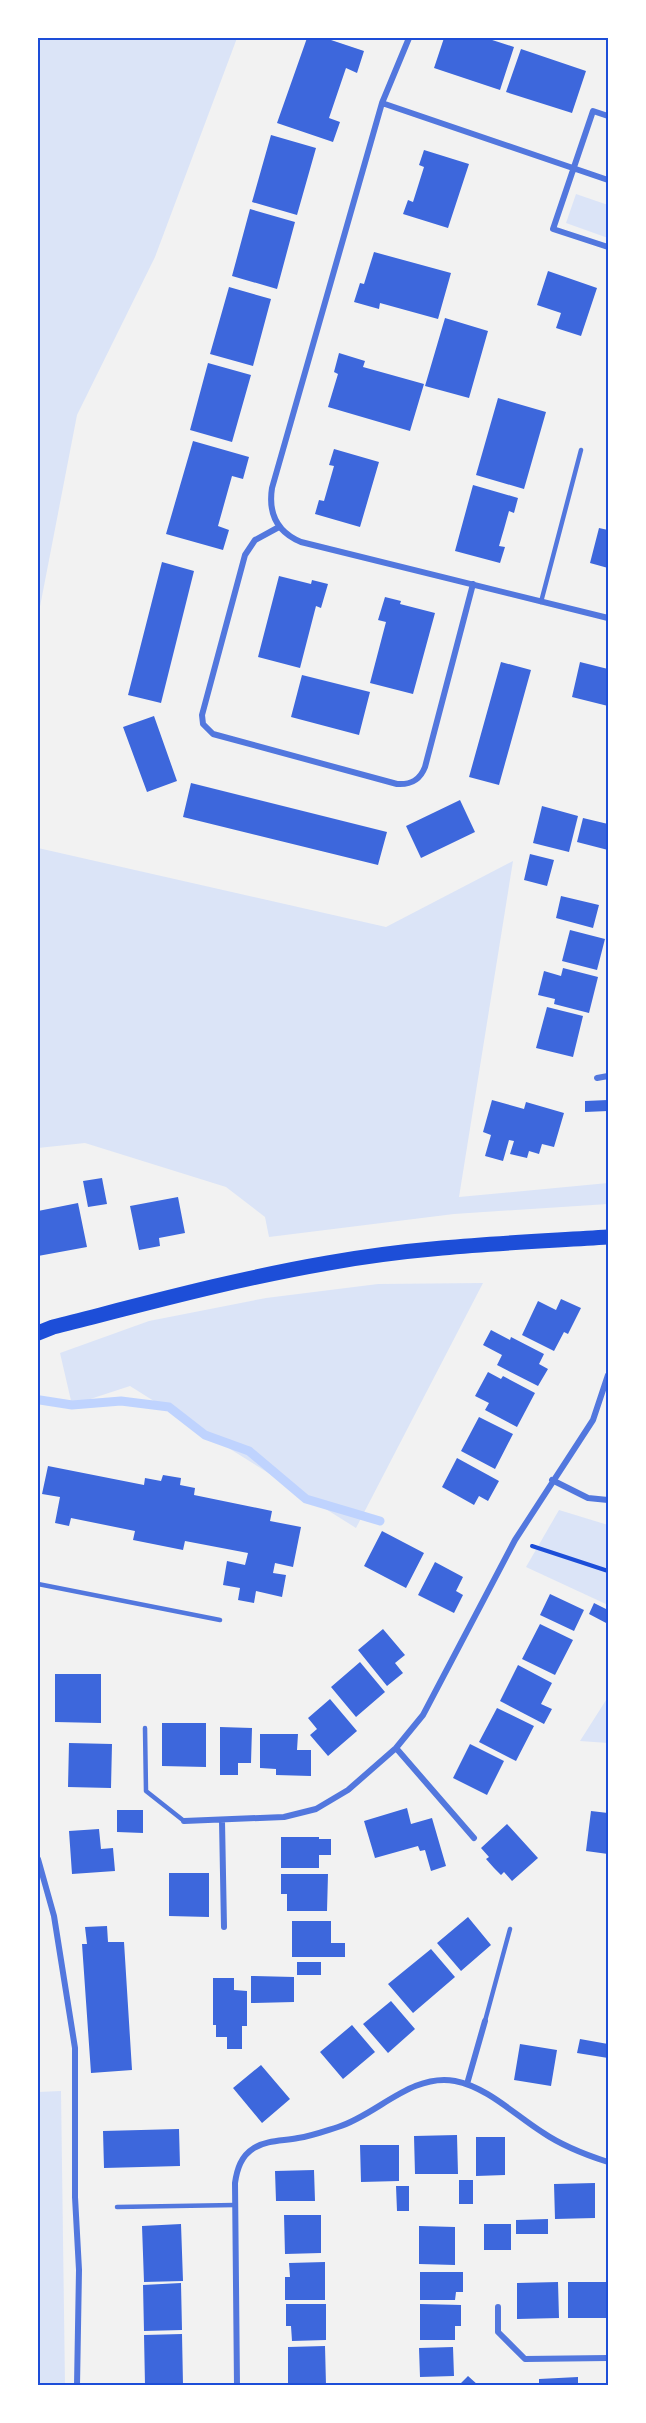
<svg xmlns="http://www.w3.org/2000/svg" width="646" height="2423" font-family="'Sofia Sans Condensed',sans-serif">
<rect width="100%" height="100%" fill="#f2f2f2"/>
<!-- green -->
<path fill="#dbe4f7" d="M38,38h199l-82,219 -78,158 -39,202z
M576,194l32,11v33l-42,-15z
M38,848l348,79 127,-66 -54,336 149,-14v21l-154,10 -185,23 -4,-20 -39,-30 -141,-44 -47,5z
M483,1283l-127,245 -226,-142 -58,19 -12,-52 89,-32 117,-23 112,-14z
M559,1510l49,15v80l-82,-38z
M608,1697v46l-28,-2z
M61,2091l4,294h-27v-293z"/>
<g fill="none" stroke-linecap="round" stroke-linejoin="round">
<!-- stream -->
<path stroke="#bfd3fe" stroke-width="9" d="M40,1400l32,5 49,-4 48,6 36,28 44,16 57,48 74,22"/>
</g>
<!-- building -->
<path fill="#3d67dc" d="M307,38h18l39,13 -7,22 -11,-5 -17,50 11,4 -7,20 -56,-19z
M444,38h42l28,9 -14,43 -66,-22z
M521,49l65,22 -14,42 -66,-21z
M271,135l45,13 -19,67 -45,-13z
M424,150l45,14 -21,64 -45,-14 5,-14 5,2 11,-35 -5,-2z
M250,209l45,13 -18,67 -45,-13z
M374,252l77,21 -13,46 -58,-16 -1,6 -25,-7 6,-19 4,1z
M548,271l49,17 -16,48 -25,-8 5,-15 -24,-8z
M229,287l42,12 -18,67 -43,-12z
M445,318l43,13 -19,67 -44,-12z
M339,353l26,8 -2,6 61,17 -14,47 -82,-24 10,-33 -4,-2z
M208,363l43,12 -19,67 -42,-12z
M498,398l48,14 -22,77 -48,-14z
M193,441l56,16 -6,22 -11,-3 -14,50 11,4 -6,20 -57,-16z
M334,449l45,13 -19,65 -45,-13 4,-14 5,1 10,-35 -5,-1z
M473,485l45,13 -4,15 -5,-2 -5,18 -5,17 6,1 -5,16 -45,-12z
M599,528l9,2v38l-18,-5z
M162,562l32,9 -33,132 -33,-8z
M279,576l32,8 1,-4 16,4 -7,24 -5,-2 -16,62 -42,-11z
M385,597l16,4 -1,3 35,9 -22,81 -43,-11 16,-61 -8,-2z
M501,662l30,8 -32,115 -30,-8z
M580,662l28,7v37l-36,-9z
M302,675l68,17 -11,43 -68,-18z
M154,716l23,65 -30,11 -24,-65z
M191,783l196,49 -9,33 -195,-48z
M460,800l15,32 -54,26 -15,-32z
M542,806l36,10 -9,36 -36,-9z
M583,818l25,6v26l-31,-8z
M530,854l24,6 -7,26 -23,-6z
M561,896l38,9 -6,23 -37,-10z
M570,930l35,9 -8,31 -35,-9z
M563,968l35,9 -9,36 -35,-9 1,-5 -17,-4 6,-24 17,5z
M547,1007l36,9 -10,41 -37,-9z
M492,1100l32,9 2,-7 38,11 -10,34 -12,-3 -3,10 -10,-3 -2,7 -17,-4 4,-13 -5,-1 -6,21 -18,-5 6,-21 -8,-3z
M608,1100v11l-23,1v-11z
M102,1178l5,26 -19,3 -5,-26z
M178,1197l7,36 -26,5 1,8 -21,4 -9,-44z
M78,1203l9,44 -49,9v-45z
M561,1299l20,9 -13,26 -4,-2 -10,19 -32,-16 16,-34 18,9z
M491,1330l19,10 1,-3 33,17 -5,10 9,5 -10,17 -41,-21 5,-10 -19,-10z
M488,1372l13,7 2,-3 32,17 -18,34 -32,-17 4,-7 -14,-7z
M479,1417l34,17 -18,35 -34,-18z
M457,1458l42,23 -11,20 -9,-5 -5,9 -32,-18z
M48,1466l96,19 1,-7 16,3 2,-6 18,3 -1,7 15,3 -1,7 78,16 -2,10 31,6 -8,40 -18,-4 -2,10 13,2 -4,22 -26,-6 -2,12 -16,-3 2,-12 -17,-3 4,-24 18,4 3,-12 -63,-12 -2,9 -50,-10 2,-9 -64,-13 -2,8 -14,-3 5,-26 -18,-3z
M382,1531l42,22 -18,35 -42,-22z
M435,1562l28,15 -7,14 7,4 -9,18 -36,-18z
M550,1594l34,16 -10,21 -34,-16z
M594,1603l14,7v14l-19,-10z
M540,1624l33,16 -18,35 -33,-16z
M383,1629l22,26 -10,8 8,10 -16,13 -29,-36z
M360,1662l25,30 -29,25 -25,-30z
M518,1665l34,18 -11,21 11,5 -8,15 -44,-23z
M55,1674h46v49l-46,-1z
M330,1699l27,32 -29,25 -18,-21 7,-6 -9,-11z
M497,1708l37,18 -18,35 -37,-19z
M162,1723h44v44l-44,-1z
M220,1727l32,1 -1,35h-13v12h-18z
M260,1734h38l-1,16h14v26l-35,-1v-6l-16,-1z
M69,1743l43,1 -1,44 -43,-1z
M470,1744l34,17 -17,34 -34,-17z
M407,1808l4,16 21,-6 14,48 -15,5 -6,-21 -5,1 -2,-5 -43,12 -11,-37z
M117,1810h26v23l-26,-1z
M591,1811l17,2v41l-22,-3z
M507,1824l31,34 -26,23 -8,-9 -3,3 -7,-7 -8,-9 3,-2 -8,-9z
M99,1829l2,20 12,-1 2,23 -43,3 -3,-43z
M281,1837h38v2h12v16h-12v13h-38z
M169,1873h40v44l-40,-1z
M281,1874h47l-1,37h-40v-17h-6z
M468,1917l23,28 -30,26 -24,-28z
M292,1921h39v22h14v14h-53z
M107,1926l1,16h16l8,128 -41,3 -9,-129h5l-2,-17z
M431,1949l24,28 -42,36 -25,-29z
M297,1962h24v13h-24z
M251,1976l43,1v25l-43,1z
M213,1978h21v12l13,1v35h-5v23h-15v-12h-11v-12h-3z
M391,2001l24,28 -27,24 -25,-29z
M352,2025l23,27 -32,27 -23,-27z
M580,2039l28,5v14l-31,-5z
M520,2044l37,6 -6,36 -37,-6z
M261,2065l29,34 -28,24 -29,-35z
M179,2129l1,37 -76,2 -1,-37z
M457,2135l1,39h-43l-1,-38z
M476,2137h29v38l-29,1z
M360,2145h39v36l-38,1z
M314,2170l1,31h-39l-1,-30z
M459,2180h14v24h-14z
M595,2183v35l-40,1 -1,-35z
M396,2186h13v25h-12z
M284,2215h37v38l-36,1z
M548,2219v15h-32v-14z
M181,2224l2,57 -39,1 -2,-56z
M484,2224h27v26h-27z
M419,2226l36,1v38l-36,-1z
M325,2262v38h-40v-23h5l-1,-14z
M420,2272h43v20h-7l-1,8h-35z
M558,2282l1,36 -42,1v-36z
M568,2282h40v36h-40z
M181,2283l1,47 -38,1 -1,-46z
M286,2304h40v36l-34,1 -1,-15h-5z
M420,2304l41,1v21h-6v14h-35z
M182,2334l1,51h-38l-1,-50z
M325,2346l1,39h-38v-38z
M453,2347l1,29 -34,1 -1,-29z
M468,2376l10,9h-19z
M578,2377v8h-39v-6z"/>
<g fill="none" stroke-linecap="round" stroke-linejoin="round">
<!-- path -->
<path stroke="#1d4ed8" stroke-width="4" d="M532,1546l76,25"/>
<!-- service -->
<path stroke="#5277de" stroke-width="4.5" d="M541,602l40,-152
M38,1584l182,36
M145,1728l1,63 38,30
M485,2021l25,-92
M117,2207l118,-2"/>
<!-- minor -->
<path stroke="#5277de" stroke-width="6" d="M409,38l-27,65 -110,385c-4,26 5,44 29,54l307,76
M382,103l226,77
M608,116l-15,-5 -40,118 55,18
M279,527l-24,13 -10,15 -43,160 1,9 10,10 184,50c14,1 23,-4 28,-17l48,-183
M597,1078l11,-2
M552,1480l36,18 20,2
M396,1748l78,90
M184,1821l100,-4 32,-8 32,-19 48,-42 27,-33 92,-175 78,-120 15,-45
M222,1821l2,106
M38,1859l16,57 21,132v149l4,73 -2,116
M467,2084l18,-63
M498,2307v25l27,27 83,-1
M237,2386l-2,-203c2,-14 6,-27 19,-35 13,-8 30,-7 44,-10 14,-2 27,-7 40,-11 39,-12 73,-54 117,-46 32,6 60,34 87,51 19,13 44,23 66,30"/>
<!-- primary -->
<path stroke="#1d4ed8" stroke-width="15" d="M38,1333l15,-6c91,-23 182,-48 275,-64 92,-17 187,-20 280,-26"/>
</g>
<!-- border -->
<rect width="646" height="2423" fill="none" stroke="#ffffff" stroke-width="78"/>
<rect x="39" y="39" width="568" height="2345" fill="none" stroke="#1d4ed8" stroke-width="2"/>
</svg>
